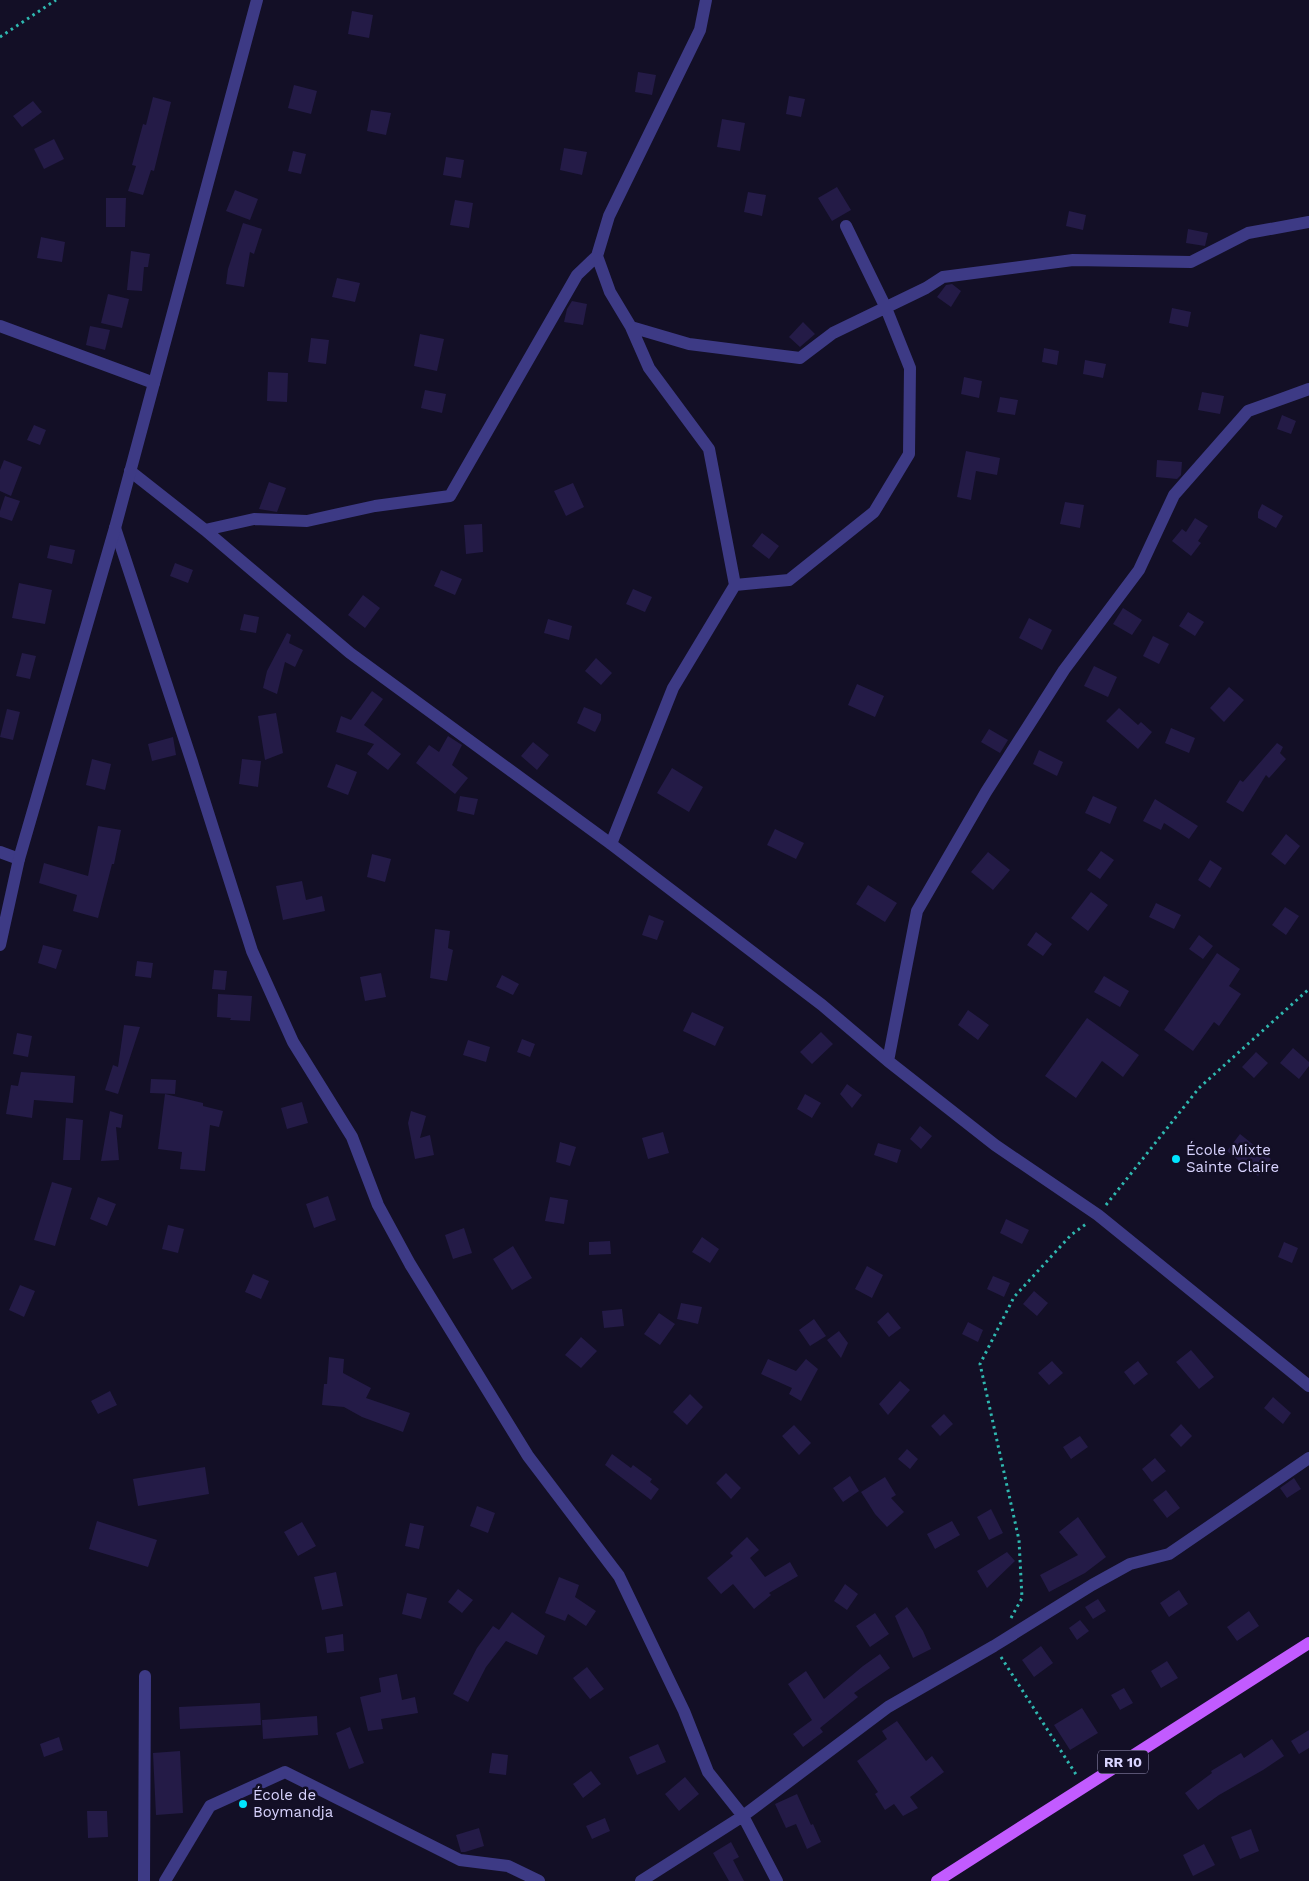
<svg xmlns="http://www.w3.org/2000/svg" width="1309" height="1881" font-family="'Work Sans',sans-serif">
<rect width="100%" height="100%" fill="#130f26"/>
<!-- building -->
<path fill="#241b47" d="M352,11l21,4 -4,23 -21,-4z
M638,72l18,3 -4,20 -17,-3z
M294,85l23,6 -6,23 -23,-6z
M789,96l16,3 -4,18 -15,-3z
M153,97l18,5 -17,69 -3,-1 -8,25 -15,-4 8,-25 -4,-1 11,-41 3,1z
M33,101l9,11 -20,15 -9,-11z
M371,110l20,3 -5,22 -19,-4z
M722,119l23,4 -5,28 -23,-4z
M54,139l10,20 -20,10 -10,-20z
M564,148l23,4 -5,23 -22,-5z
M293,151l13,3 -5,20 -13,-3z
M446,157l18,3 -3,18 -18,-3z
M837,187l14,23 -19,11 -14,-23z
M235,190l23,9 -8,21 -24,-9z
M748,192l18,3 -4,21 -18,-4z
M106,198h20l-1,29h-19z
M455,200l18,3 -4,25 -19,-3z
M1069,211l17,4 -3,15 -17,-4z
M243,223l19,6 -8,25 -4,-2 -6,35 -18,-3 2,-15z
M1188,229l20,4 -3,13 -19,-3z
M41,237l24,5 -3,20 -25,-4z
M131,251l19,3 -2,13h-4l-2,24 -15,-1z
M337,278l23,5 -5,19 -23,-5z
M952,284l9,7 -10,16 -14,-10 9,-12z
M108,294l21,5 -7,29 -21,-5z
M572,301l15,3 -4,21 -19,-3 3,-13z
M1172,308l19,4 -3,15 -19,-4z
M803,322l12,12 -15,13 -11,-10z
M90,326l20,4 -5,20 -19,-5z
M420,334l24,5 -7,32 -23,-5z
M311,338l18,2 -3,24 -18,-2z
M1044,348l15,3 -2,14 -15,-3z
M1085,360l21,4 -3,14 -20,-4z
M268,372l20,1 -1,29 -20,-1z
M964,377l18,4 -3,17 -18,-4z
M425,390l21,4 -4,19 -21,-5z
M1202,392l22,4 -4,18 -22,-4z
M1000,397l18,3 -3,15 -18,-3z
M1282,415l14,6 -5,13 -14,-5z
M34,425l12,5 -6,15 -13,-5z
M966,451l34,7 -3,17 -21,-4 -5,29 -14,-3z
M4,460l18,7 -11,29 -11,-5v-21z
M1157,460l25,2 -1,13 -4,4 -21,-2z
M269,482l17,6 -9,24 -18,-3z
M573,483l11,24 -18,9 -12,-25z
M5,496l15,5 -8,20 -12,-4v-6z
M1065,502l19,3 -4,23 -20,-4z
M1262,504l21,12 -7,12 -18,-10v-6z
M1195,518l13,8 -10,15 3,2 -10,13 -19,-15 10,-12 4,3z
M482,524l1,28 -17,2 -2,-29z
M762,533l17,13 -10,13 -17,-13z
M50,545l25,5 -3,14 -25,-6z
M175,563l18,7 -5,13 -18,-7z
M441,570l21,9 -7,16 -21,-9z
M19,583l33,7 -7,34 -33,-6z
M633,589l19,8 -7,15 -19,-8z
M363,595l17,13 -15,20 -17,-13z
M1123,608l19,12 -10,15 -19,-11z
M1188,612l16,10 -9,14 -16,-10z
M244,614l15,3 -3,16 -16,-3z
M1029,618l23,12 -10,20 -23,-12z
M548,619l24,7 -3,14 -25,-7z
M287,633l4,2 -2,8 14,7 -8,17 -10,-5 -8,32 -14,-6 4,-17z
M1153,636l16,8 -10,20 -16,-8z
M22,653l14,3 -6,23 -14,-3z
M596,658l16,15 -11,12 -16,-14z
M1094,666l23,11 -9,20 -24,-11z
M857,684l27,12 -9,21 -27,-12z
M1229,687l15,13 -20,22 -14,-14z
M372,691l11,8 -19,26 37,29 -13,16 -21,-16 7,-10 -38,-12 5,-16 10,4z
M584,707l17,7v6l-6,12 -18,-9z
M1119,708l19,17 3,-3 11,10 -14,17 -32,-28z
M7,709l13,3 -7,28 -13,-3z
M276,713l7,40 -18,7 -7,-44z
M1171,728l24,10 -6,15 -24,-10z
M989,729l19,11 -8,13 -19,-11z
M448,736l14,9 -10,20 16,13 -13,16 -39,-31 13,-18 10,7z
M173,737l3,18 -24,6 -4,-17z
M533,742l16,13 -12,15 -16,-14z
M1277,743l6,4 -3,6 6,6 -17,19 -3,-3 -23,37 -17,-10 14,-22 3,2z
M1039,750l24,12 -6,14 -24,-12z
M92,759l19,5 -6,26 -19,-5z
M242,759l19,2 -3,26 -19,-3z
M336,764l21,8 -9,23 -21,-8z
M672,768l31,19 -14,25 -32,-19z
M460,796l18,3 -4,16 -17,-4z
M1093,796l24,11 -7,17 -25,-11z
M1155,799l43,27 -9,13 -25,-16 -3,7 -18,-9z
M98,826l23,4 -7,34h-2l-14,54 -25,-7 4,-16 -38,-12 5,-20 44,13z
M775,829l29,14 -8,16 -29,-14z
M1286,834l14,12 -15,19 -14,-11z
M1101,851l13,9 -14,19 -13,-9z
M988,852l22,18 -17,20 -22,-18z
M372,854l19,5 -6,23 -18,-5z
M1210,860l12,8 -12,20 -12,-8z
M302,881l4,19 16,-4 3,15 -42,9 -7,-34z
M868,885l29,18 -12,19 -29,-18z
M1091,892l17,13 -20,26 -17,-13z
M1156,903l25,12 -7,14 -25,-12z
M1285,907l14,9 -13,19 -14,-10z
M649,915l15,6 -7,19 -15,-5z
M435,929l15,2 -2,17 5,2 -6,31 -17,-3z
M1036,932l16,12 -9,12 -16,-11z
M1199,935l14,11 -10,13 -14,-10z
M43,945l19,5 -6,19 -18,-6z
M1217,953l23,16 -11,17 12,8 -22,32 -5,-4 -21,29 -29,-21z
M137,961l16,2 -2,15 -16,-2z
M214,970l13,1 -2,19 -13,-1z
M381,973l5,24 -21,4 -5,-24z
M502,975l17,9 -6,11 -17,-8z
M1104,976l25,15 -9,16 -26,-15z
M218,994l34,2 -2,25 -20,-1 1,-2 -14,-1z
M968,1010l21,15 -11,15 -20,-15z
M692,1012l32,15 -9,19 -32,-15z
M1087,1018l52,37 -16,22 -21,-16 -26,37 -31,-22z
M124,1025l16,2 -22,67 -13,-4 8,-25 5,2z
M821,1032l12,12 -21,20 -12,-12z
M17,1033l15,3 -4,21 -15,-3z
M522,1039l13,5 -5,13 -13,-5z
M468,1040l22,7 -4,15 -23,-7z
M1293,1048l16,14v4l-10,13 -19,-16z
M1256,1052l12,11 -14,15 -12,-11z
M21,1072l54,4 -2,27 -39,-3 -2,18 -26,-4 5,-29 7,1z
M151,1079l25,1 -1,14 -25,-1z
M847,1084l15,11 -10,13 -12,-14z
M165,1094l38,9v3l20,5 -4,16 -9,-2 -5,46 -25,-2 2,-17 -24,-3z
M805,1094l16,9 -9,15 -15,-9z
M302,1102l6,21 -21,6 -6,-21z
M110,1111l13,4 -2,13 -5,-1 3,33 -18,1z
M411,1111l15,5 -6,22 10,-3 4,20 -19,4 -7,-36z
M66,1118l17,2 -3,40h-17z
M920,1126l12,10 -11,13 -11,-10z
M663,1132l6,21 -21,6 -6,-21z
M1240,1134l31,25 -13,17 -31,-25z
M560,1142l16,5 -6,19 -14,-4z
M878,1143l23,7 -4,13 -23,-8z
M52,1182l20,6 -17,58 -21,-6z
M328,1196l8,24 -22,8 -8,-24z
M98,1197l18,7 -9,22 -17,-7z
M550,1197l18,3 -4,24 -19,-3z
M1006,1219l23,11 -7,14 -22,-11z
M168,1225l16,4 -6,24 -16,-4z
M464,1228l8,25 -19,6 -8,-24z
M702,1237l17,12 -9,14 -18,-11z
M610,1241l1,13 -22,1v-13z
M1284,1242l14,6 -6,15 -14,-6z
M513,1246l19,32 -20,12 -19,-31z
M867,1266l16,9 -11,23 -17,-9z
M253,1274l16,7 -8,18 -16,-7z
M993,1276l17,7 -6,14 -17,-8z
M20,1285l15,6 -11,26 -15,-7z
M1034,1291l14,12 -11,13 -14,-12z
M681,1303l21,4 -4,17 -21,-5z
M622,1309l2,17 -20,2 -2,-17z
M888,1312l13,16 -12,9 -12,-15z
M659,1313l16,11 -15,21 -16,-11z
M814,1319l12,17 -16,10 -11,-16z
M968,1322l15,8 -5,12 -16,-8z
M839,1331l9,12 -7,15 -14,-18z
M581,1337l16,14 -16,17 -16,-13z
M1191,1350l23,27 -15,12 -23,-27z
M329,1357l15,2 -1,14 28,15 -5,10 44,15 -7,19 -41,-15 -18,-10 -22,-2 2,-21h3z
M768,1359l28,12 10,-12 12,10 -17,32 -12,-7 3,-6 -31,-14z
M1052,1361l11,12 -14,12 -11,-12z
M1138,1361l10,13 -14,11 -10,-13z
M900,1381l10,9 -22,25 -9,-11z
M110,1391l7,14 -19,9 -7,-13z
M690,1394l13,13 -16,18 -14,-13z
M1273,1397l18,16 -8,11 -19,-16z
M944,1414l9,10 -13,12 -9,-10z
M1181,1424l11,12 -11,11 -11,-12z
M794,1425l17,18 -12,12 -17,-19z
M1080,1436l8,11 -17,12 -8,-12z
M907,1449l11,10 -8,10 -12,-10z
M612,1454l19,14 2,-3 19,14 -2,3 9,7 -8,11 -46,-35z
M1155,1458l11,13 -14,11 -10,-13z
M205,1467l4,27 -71,12 -5,-27z
M726,1473l15,15 -10,11 -15,-16z
M850,1476l9,15 -16,11 -10,-14z
M885,1477l11,18 -5,3 13,14 -17,15 -12,-13 -14,-22z
M1294,1478l7,11 -14,9 -7,-10z
M1166,1490l14,18 -13,10 -14,-18z
M477,1506l18,7 -7,20 -18,-7z
M991,1509l12,24 -14,7 -12,-23z
M1078,1517l28,40 -21,16 -36,19 -9,-17 38,-20 -19,-23z
M97,1521l60,19 -9,27 -59,-18z
M952,1521l8,14 -25,14 -8,-15z
M302,1522l14,24 -18,10 -14,-24z
M410,1523l14,3 -5,23 -14,-3z
M747,1537l12,13 -9,8 15,19 25,-15 8,14 -29,17 2,2 -17,14 -21,-25 -12,10 -14,-16 26,-22 -3,-3z
M1007,1552l8,9 -28,27 -10,-17z
M336,1572l7,34 -21,4 -8,-33z
M559,1577l20,8 -4,12 21,14 -10,15 -18,-12 -3,7 -20,-8z
M845,1584l13,10 -11,16 -13,-9z
M458,1589l15,11 -11,13 -14,-11z
M1179,1590l9,14 -19,13 -9,-14z
M407,1593l20,5 -6,21 -19,-5z
M1098,1599l8,12 -13,8 -8,-12z
M907,1607l16,24 8,18 -18,9 -18,-42z
M1249,1611l10,15 -22,15 -10,-14z
M512,1612l33,24 -8,19 -31,-14 -20,26 -18,35 -15,-8 24,-46 16,-22 6,4z
M875,1613l14,21 -19,13 -14,-21z
M1080,1620l9,11 -12,9 -8,-12z
M343,1634l1,17 -17,2 -2,-16z
M1041,1646l12,17 -19,14 -12,-17z
M880,1654l10,14 -36,25 4,4 -38,31 3,4 -20,15 -10,-13 19,-14 -24,-36 18,-13 18,28 39,-33z
M1167,1661l11,17 -17,10 -10,-17z
M587,1667l17,22 -14,10 -17,-21z
M397,1674l5,26 13,-3 3,16 -37,6 2,10 -15,2 -8,-34 21,-5 -2,-14z
M1124,1688l9,15 -13,7 -9,-15z
M260,1703l1,22 -81,4 -1,-22z
M1082,1708l16,25 -28,17 -16,-25z
M317,1716l1,19 -55,4 -1,-19z
M897,1721l29,40 6,-5 12,16 -34,25 8,11 -15,8 -9,-12 -9,6 -10,-16 3,-2 -21,-31 30,-22 -5,-8z
M350,1727l14,36 -15,6 -13,-36z
M1309,1730v18l-10,6 -8,-13z
M59,1737l4,13 -19,7 -4,-13z
M1272,1739l12,17 -21,14 -44,25 -21,15 -13,-17 27,-20 -1,-2 30,-18 3,5z
M658,1744l8,18 -29,13 -8,-18z
M180,1751l3,62 -27,2 -3,-62z
M492,1753l16,2 -2,20 -17,-2z
M591,1771l10,13 -18,14 -10,-14z
M685,1777l14,17 -20,17 -14,-17z
M797,1794l14,31 2,-1 8,18 -14,7 -11,-25 -10,4 -11,-24z
M87,1811h20l1,26 -20,1z
M605,1818l5,13 -18,8 -6,-13z
M479,1828l5,18 -19,6h-4l-5,-17z
M1251,1829l8,22 -19,8 -9,-22z
M731,1842l8,15 -6,3 11,21h-15l-16,-28z
M1204,1844l11,21 -22,11 -10,-21z"/>
<g fill="none" stroke-linecap="round" stroke-linejoin="round">
<!-- path -->
<path stroke="#2fb8b0" stroke-width="3" stroke-dasharray="2.5 4" stroke-linecap="butt" d="M0,37l56,-37
M1106,1205l93,-117 110,-99
M1011,1618l11,-20 -3,-58 -39,-176 34,-67 57,-62 15,-11
M1001,1657l76,119"/>
<!-- minor -->
<path stroke="#3d3a85" stroke-width="12" d="M0,326l154,57
M631,327l58,17 111,14 33,-25 93,-45 17,-11 130,-17 118,2 57,-29 61,-11
M130,471l75,59 145,123 261,191 211,161 66,56 107,84 103,70 211,171
M115,528l77,234 60,189 41,91 59,95 26,68 32,59 118,192 91,120 65,135 24,61 35,44 34,65
M205,530l49,-11 53,2 68,-15 75,-10 127,-221 20,-19
M735,585l54,-5 85,-68 35,-58 1,-86 -24,-60 -40,-82
M611,844l62,-156 62,-103 -26,-136 -60,-81 -18,-41 -21,-35 -13,-36 12,-40 91,-186 6,-30
M0,852l19,7
M888,1061l29,-150 69,-119 78,-122 75,-100 35,-75 74,-84 61,-22
M144,1881l1,-205
M165,1881l45,-75 75,-34 175,88 48,6 31,15
M641,1881l102,-65 145,-109 106,-61 98,-61 38,-21 39,-10 140,-96"/>
<!-- tertiary -->
<path stroke="#3d3a85" stroke-width="12" d="M0,945l19,-86 96,-331 142,-528"/>
<!-- primary -->
<path stroke="#c25bff" stroke-width="12" d="M937,1881l372,-238"/>
</g>
<!-- markers -->
<g fill="#00e5ff" stroke="#130f26" stroke-width="2">
<circle cx="1176" cy="1159" r="5"/>
<circle cx="243" cy="1804" r="5"/>
</g>
<g text-anchor="middle" stroke-width="5" stroke-linejoin="round" paint-order="stroke">
<!-- shield labels -->
<rect fill="#130f26" stroke="#9e99be" stroke-width="1" x="1098" y="1750.5" width="50" height="23" rx="4"/>
<g font-size="14" font-weight="bold" fill="#d9d4ff">
<text x="1123" y="1767">RR 10</text>
</g>
<!-- poi labels -->
<g font-size="15" fill="#d9d4ff" stroke="#130f26" text-anchor="start">
<text x="1186" y="1155">École Mixte<tspan x="1186" dy="17">Sainte Claire</tspan></text>
<text x="253" y="1800">École de<tspan x="253" dy="17">Boymandja</tspan></text>
</g>
</g>
</svg>
